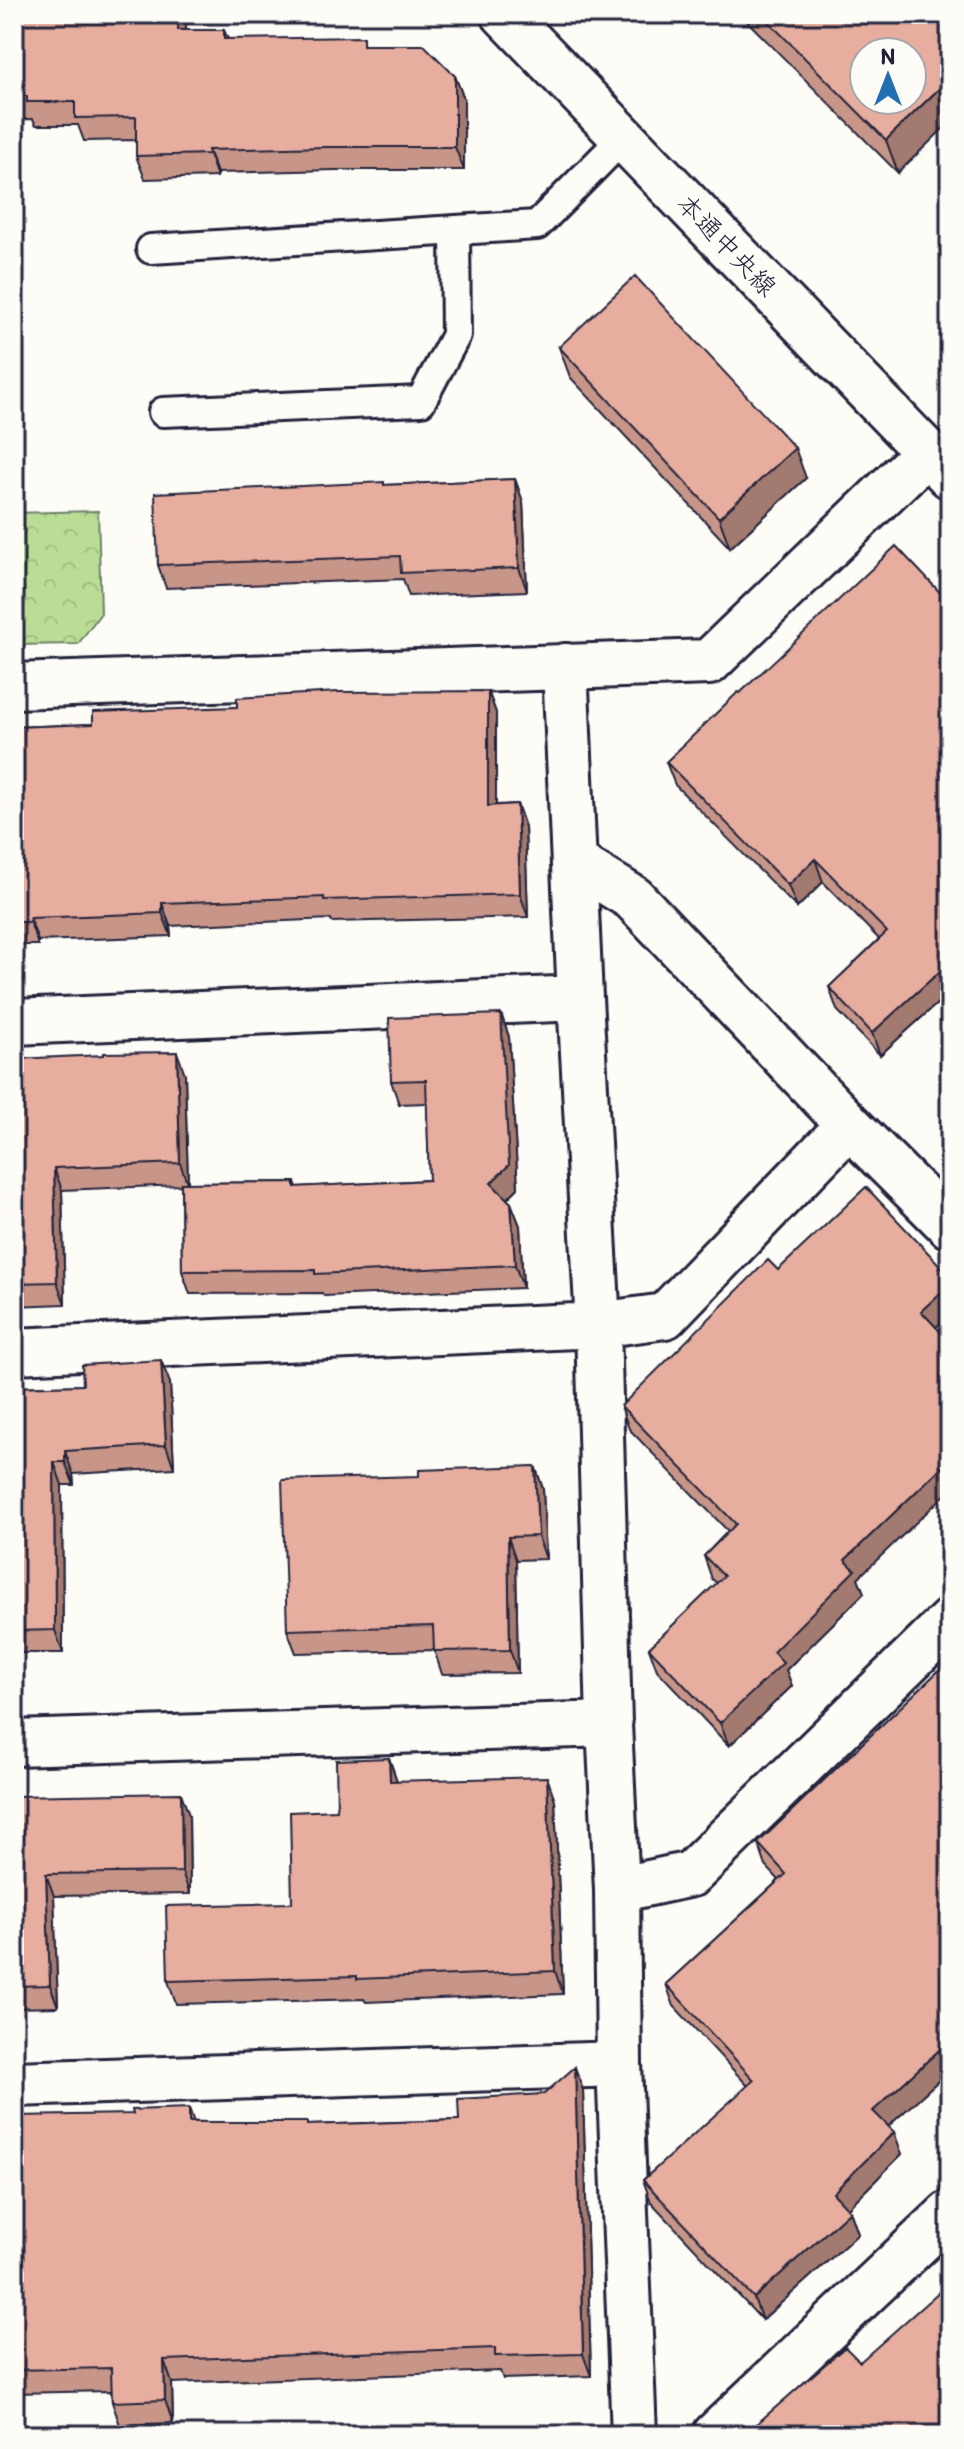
<svg xmlns="http://www.w3.org/2000/svg" width="964" height="2449" font-family="Itim,'Klee One',sans-serif">
<defs>
<pattern id="forest-crowns" width="20" height="18" patternUnits="userSpaceOnUse" patternTransform="scale(2)"><rect width="20" height="18" fill="#badd96"/><path d="M2 6a3 3 0 1 1 6 0M12 15a3 3 0 1 1 6 0" fill="none" stroke="#a0bd82"/></pattern>
</defs>
<rect width="100%" height="100%" fill="#fdfcf7"/>
<filter id="ink" filterUnits="userSpaceOnUse"><feTurbulence type="fractalNoise" baseFrequency=".0125" numOctaves="2"/><feDisplacementMap in="SourceGraphic" scale="16" xChannelSelector="R" yChannelSelector="G"/><feConvolveMatrix kernelMatrix="1 2 1 2 8 2 1 2 1" color-interpolation-filters="sRGB"/></filter>
<g filter="url(#ink)">
<!-- forest -->
<path fill="url(#forest-crowns)" stroke="#6e8068" stroke-width="2" d="M98,511l3,102 -23,31 -64,1v-132z"/>
<g fill="none" stroke-linecap="round" stroke-linejoin="round">
<!-- service casing -->
<g stroke="#22223b" stroke-width="34">
<path id="service" d="M151,249l386,-24 86,-87
M163,412l258,-11 35,-66 -1,-104"/>
</g>
<!-- minor casing -->
<g stroke="#22223b" stroke-width="50">
<path id="minor" d="M565,666l15,332 18,327 11,399 8,166 2,174 15,371
M14,686l695,-24 217,-209
M574,862l59,36 216,227 101,101
M14,1022l566,-24
M14,1351l584,-26 67,-9 184,-191
M14,1743l595,-19
M617,1890l74,-16 259,-253
M14,2084l605,-20
M715,2435l235,-222"/>
</g>
<!-- tertiary casing -->
<g stroke="#22223b" stroke-width="50">
<path id="tertiary" d="M504,14l446,462"/>
</g>
<!-- service -->
<use href="#service" stroke="#fdfcf7" stroke-width="28"/>
<!-- minor -->
<use href="#minor" stroke="#fdfcf7" stroke-width="44"/>
<!-- tertiary -->
<use href="#tertiary" stroke="#fdfcf7" stroke-width="44"/>
</g>
<!-- wall -->
<path fill="#c79689" stroke="#22223b" stroke-width="2" d="M14,14h172v16h38l4,9 138,6 89,31 9,23v71h-129l-118,3v4l-72,2 -9,-23v-16l-52,1 -6,-16h-42l-3,-6 -19,1z
M740,14h210l-52,159z
M559,347l247,131 -76,70 -160,-171z
M515,479l8,23 4,89 -118,5 -6,-17 -237,9 -8,-23 227,-80z
M950,603v389l-70,63 -43,-45 -8,-23 50,-48 -56,-57 -26,26 -122,-123 -9,-23 74,-69z
M488,691l8,22v92l21,-1 8,23 3,90 -196,5 -1,-3 -161,7 1,10 -133,5v4h-24v-218l79,-3 144,-17z
M501,1014l8,23 9,151 -11,11 4,4 9,23 3,62 -199,8 -2,-3 -132,1 -8,-23 -1,-86 -119,5 3,114 -51,2v-247l171,15 3,109 107,-1 2,5 132,-7 -2,-77 -28,1 -8,-23z
M778,1270l158,57 -78,251 6,15 -78,77 6,16 -63,60 -72,-76 -8,-22 68,-65 -5,-4 -8,-23 24,-25 -99,-102 -8,-23z
M170,1383l4,85 -101,6 1,11h-12l1,168h-49v-266z
M535,1466l8,23 3,70 -30,1 2,113 -76,1 -8,-24 -138,3 -9,-23 132,-154z
M950,1660v410l-62,56 14,28 -55,55 3,2 8,23 -96,86 -111,-118 -8,-22 105,-94 -74,-80 -8,-22 113,-104 -13,-14 -8,-23z
M389,1758l8,23 158,19 8,194 -197,8 -2,-3 -188,5 -8,-23 124,-78 45,-93z
M14,1796l175,19 1,79 -136,2 4,111 -44,1z
M583,2090l8,286 -88,3 -3,-8 -328,12 1,40 -53,2 -8,-23 -1,-11 -97,2v-277l294,9 151,-5 85,-26z"/>
<!-- shaded-wall -->
<path fill="#a27a6f" stroke="#22223b" stroke-width="2" d="M178,14h8v39l-8,-23z
M455,76l9,23v71l-9,-23z
M950,78v44l-52,51 -12,-33z
M208,150l9,23v4l-8,-23z
M795,448l11,30 -76,70 -11,-30z
M515,479l8,23 4,89 -8,-23z
M950,650v27l-8,-20z
M488,691l8,22v115l-8,-22z
M517,804l8,23 3,90 -8,-23z
M815,859l8,23 -26,26 -9,-23z
M162,903l8,23 1,10 -9,-23z
M30,918l8,23v4l-8,-23z
M950,962v30l-70,63 -8,-22z
M501,1014l8,23 9,151 -18,18 -9,-23z
M177,1052l8,22 3,111 -8,-22z
M54,1168l8,22 3,114 -8,-22z
M511,1203l9,23 3,62 -8,-23z
M950,1284v30l-21,20 -8,-23z
M161,1360l9,23 4,85 -8,-23z
M65,1451l8,23 1,11 -9,-23z
M950,1459v31l-92,88 6,15 -78,77 6,16 -63,60 -9,-23 53,-71 72,-92z
M54,1462l8,23 1,168 -8,-23z
M535,1466l8,23 3,70 -8,-23z
M508,1537l8,23 2,113 -8,-23z
M389,1758l8,23h-7z
M547,1777l8,23 8,194 -8,-23z
M181,1793l8,22 1,79 -8,-22z
M46,1874l8,22 4,111 -8,-22z
M950,2040v30l-69,63 -8,-22z
M575,2067l8,23 8,286 -8,-22z
M189,2108l8,23 -8,-9z
M894,2132l8,22 -61,61 -8,-22z
M850,2211l8,23 -96,86 -8,-22z
M164,2360l8,23 1,40 -8,-23z"/>
<!-- building -->
<path fill="#e7ae9f" stroke="#22223b" stroke-width="2" fill-rule="evenodd" d="M14,14h164v16h46v9l139,-2v8h61l31,31v71h-128l-119,3 1,4 -73,2v-39l-61,1v-16h-48v-6h-13z
M761,14h189v64l-64,62zM864,52h48v48h-48z
M635,276l160,172 -76,70 -160,-171z
M515,479l4,89 -118,5 -1,-17 -242,9 -3,-72 229,-11v3z
M896,546l54,57v47l-8,7 8,7v298l-78,71 -43,-46 58,-55 -72,-73 -27,26 -122,-123 72,-70 2,1z
M488,691v115l29,-2 3,90 -196,6v-3l-162,6v10l-132,5v4h-16v-195l79,-3v-12l144,-5v-9l101,-6z
M501,1014l8,151 -18,18 20,20 4,62 -200,9v-4l-133,1 -1,-88 114,-1v5l134,-7 -3,-100 -35,1 -2,-63z
M177,1052l3,111 -126,5 3,114 -43,1v-224l90,-4v-2z
M866,1187l84,89v8l-29,27 29,31v117l-105,101 10,10 -82,82 10,11 -63,60 -71,-75 75,-72 -20,-20 32,-32 -115,-118 147,-146 10,10z
M161,1360l5,85 -101,6v11h-11l1,168 -41,1v-244l69,-2 -1,-20z
M535,1466l3,70 -30,1 2,113 -76,1 -1,-25 -146,4 -5,-150 137,-4v-6z
M950,1660v380l-77,71 21,21 -61,61 17,18 -96,87 -111,-118 111,-100 -88,-96 120,-110 -28,-31z
M389,1758l1,23 157,-4 8,194 -198,8v-3l-189,5 -2,-75 126,-3 -2,-91 47,-2 -1,-50z
M181,1793l1,79 -136,2 4,111 -36,1v-190z
M575,2067l8,287 -88,2v-8l-331,12 1,40 -53,2 -1,-34 -97,2v-254l119,-2 -1,-4 57,-2v14h118v3l152,-5 -1,-21 86,-5z
M950,2282v153h-206l101,-88 15,15z"/>
</g>
<g text-anchor="middle" stroke-width="6" stroke-linejoin="round" paint-order="stroke">
<!-- street labels -->
<g font-size="26" fill="#22223b" stroke="#fdfcf7">
<text transform="translate(727 245) rotate(46)" y="9">本通中央線</text>
</g>
</g>
<!-- margin -->
<rect width="964" height="2449" fill="none" stroke="#fdfcf7" stroke-width="48"/>
<rect x="24" y="24" width="916" height="2401" fill="none" stroke="#22223b" stroke-width="3" filter="url(#ink)"/>
<!-- north arrow -->
<g transform="translate(888 76)"><circle r="38" fill="#fdfcf7" stroke="#a5a5ac" stroke-width="2"/>
<path d="M0-6L14 30L0 20L-14 30Z" fill="#1f6fb2"/>
<text y="-12" font-size="22" font-weight="bold" text-anchor="middle" fill="#22223b">N</text>
</g>
</svg>
